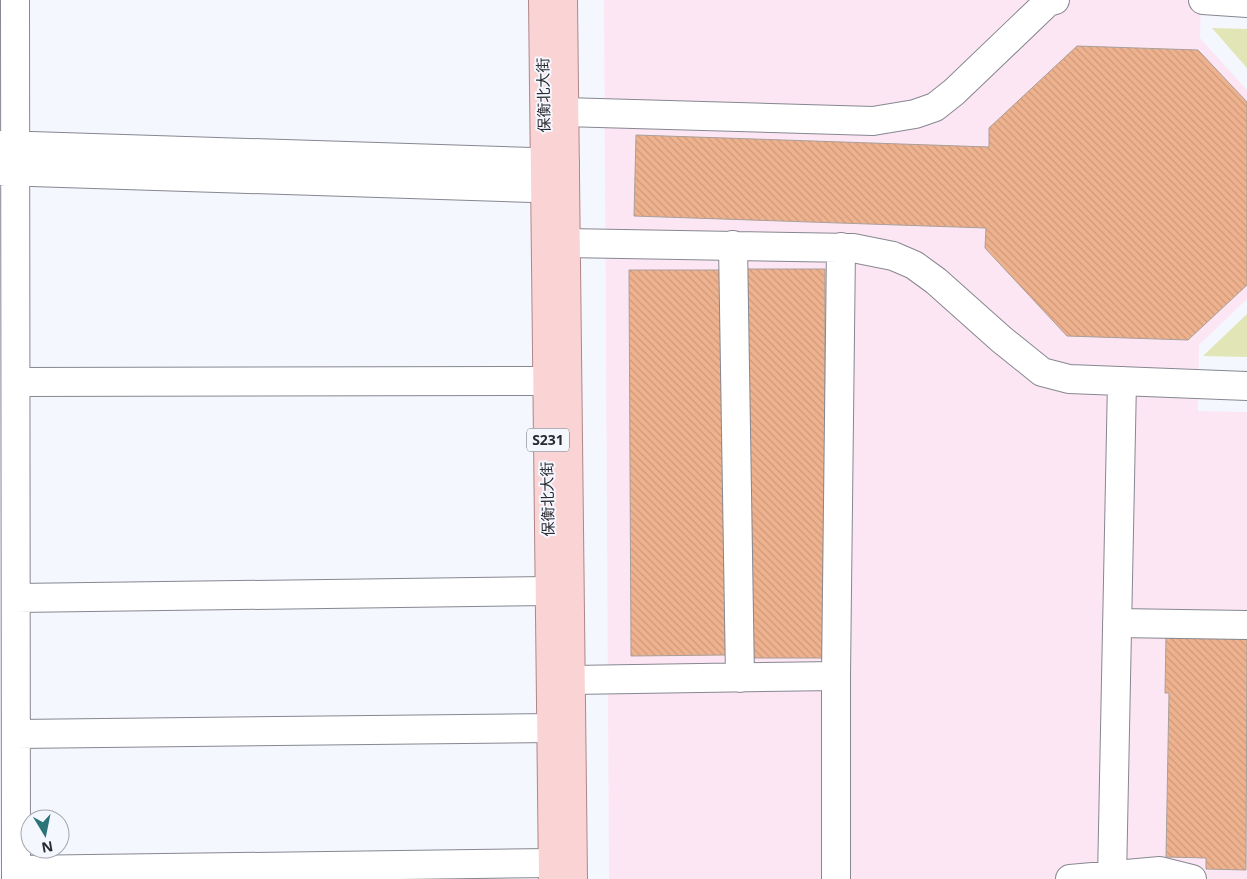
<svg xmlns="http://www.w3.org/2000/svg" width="1247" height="879" font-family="'Open Sans','Noto Sans SC',sans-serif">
<defs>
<pattern id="building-back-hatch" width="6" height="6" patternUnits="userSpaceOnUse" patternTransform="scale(1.25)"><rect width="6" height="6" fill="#efb28e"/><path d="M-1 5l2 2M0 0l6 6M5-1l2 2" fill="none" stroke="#cd997b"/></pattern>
</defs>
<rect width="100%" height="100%" fill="#f5f7ff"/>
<!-- commercial -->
<path fill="#fde6f3" d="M604,0h597l-1,38 47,52v209l-48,46 -1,66 49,1v467h-638z"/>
<!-- green -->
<path fill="#e2e5b5" d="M1212,28l35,1v39z
M1247,314v43l-44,-1z"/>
<!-- building -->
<path fill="url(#building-back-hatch)" stroke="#a99f9a" d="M1077,46l121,4 49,52v183l-59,55 -121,-4 -82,-88 1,-20 -352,-12 2,-81 353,12v-19z
M746,269h79v389h-79z
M629,270h95l2,385 -95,1z
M1166,637l81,1 -1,232 -40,-1v-11l-40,-1 3,-164h-4z"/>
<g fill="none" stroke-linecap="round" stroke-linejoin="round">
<!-- minor casing -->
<g stroke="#868790" stroke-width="30">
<path id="minor" d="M15,0l1,879
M1203,0l44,3
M564,112l309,9 42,-7 20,-7 19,-15 94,-90 7,-2
M0,145l565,18
M0,171l565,18
M566,243l287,5 40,8 21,9 22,16 65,58 41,33 27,7 178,7
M733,245l7,433
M16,382l531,-1
M16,598l534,-7
M1117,623l130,2
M571,680l265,-4
M16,734l535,-6
M16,870l537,-7
M836,879v-203l5,-429
M1070,879l90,-8 32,8
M1112,879l10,-498"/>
</g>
<!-- major casing -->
<g stroke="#af8688" stroke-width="30">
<path id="major" d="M543,0l10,879
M563,0l10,879"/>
</g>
<!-- minor -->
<use href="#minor" stroke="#fff" stroke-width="28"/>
<!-- major -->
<use href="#major" stroke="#fad4d4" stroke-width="28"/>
</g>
<g text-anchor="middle" stroke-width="4" stroke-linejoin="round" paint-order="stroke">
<!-- shield labels -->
<rect fill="#f5f7ff" stroke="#66686d" stroke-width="1" x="527" y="428.5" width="42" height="23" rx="4"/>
<g font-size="14" font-weight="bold" fill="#292a2e">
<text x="548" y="445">S231</text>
</g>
<!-- street labels -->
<g font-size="15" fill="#292a2e" stroke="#f5f7ff">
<text transform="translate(544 95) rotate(-91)" y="5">保衡北大街</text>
<text transform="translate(548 499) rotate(-91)" y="5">保衡北大街</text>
</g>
</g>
<!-- north arrow -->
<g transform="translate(45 834) rotate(170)"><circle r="24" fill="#f5f7ff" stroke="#a3a5ab"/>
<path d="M0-4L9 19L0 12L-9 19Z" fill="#2b7579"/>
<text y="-8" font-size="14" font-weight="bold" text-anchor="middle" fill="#292a2e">N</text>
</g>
</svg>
